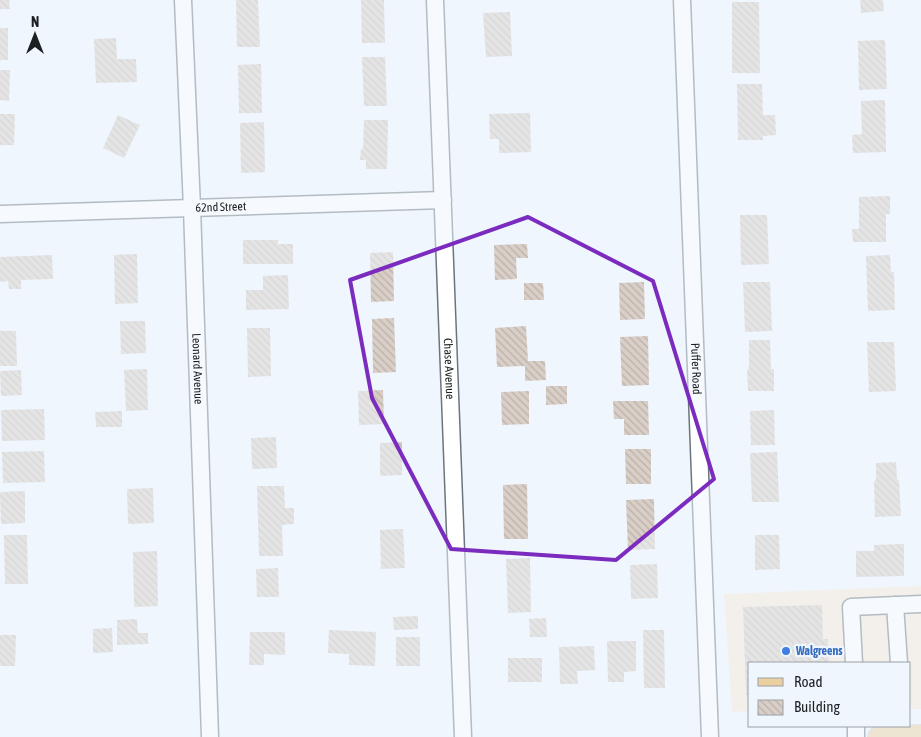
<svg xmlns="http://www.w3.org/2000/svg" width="921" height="737" font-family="'Asap Condensed',sans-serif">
<defs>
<pattern id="building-back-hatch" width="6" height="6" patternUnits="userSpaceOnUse" patternTransform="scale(1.25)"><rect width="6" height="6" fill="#dacfc7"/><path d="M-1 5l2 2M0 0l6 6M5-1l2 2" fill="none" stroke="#bab1ab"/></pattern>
</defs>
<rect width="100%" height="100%" fill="#eff6fe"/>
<!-- commercial -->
<path fill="#f9e8d6" d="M921,586v123h-11v-46h-160v48l-18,1 -8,-118z"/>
<!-- building -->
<path fill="url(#building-back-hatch)" d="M0,0h9l1,9h-10z
M236,0h22l2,47h-23z
M361,0h23l1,43h-23z
M860,0h23l1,11 -23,2z
M732,2h27l1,71h-28z
M510,12l2,44 -26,1 -3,-44z
M0,28h8v32h-8z
M116,38l1,21h19l1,23 -41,1 -2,-44z
M885,40l2,49 -28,1 -1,-49z
M362,57h23l2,49h-23z
M261,64l1,49h-23l-1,-48z
M0,70h10l-1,31 -9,-1z
M737,84h25l1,31h12l1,20 -13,1v4h-25z
M885,100l1,52 -33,1 -1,-18 10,-1 -1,-33z
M530,113l1,39 -32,1v-14h-9l-1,-25z
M0,114h15l-1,31h-14z
M118,115l22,10 -16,33 -21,-10z
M364,120h24l-1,49h-21v-9h-6l1,-11h2z
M264,122l1,50 -24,1 -1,-50z
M890,196v18h-4v28h-33l-1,-13h7v-32z
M740,215h27l2,49 -28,1z
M243,240h35v4h15v20h-50z
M527,244l1,14h-12l1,21 -22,1 -1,-35z
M393,252l1,49 -23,1 -1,-49z
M137,254l1,49 -23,1 -1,-49z
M52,255l1,24 -32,1v9h-12l-1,-8 -8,1v-25z
M890,255l1,17h3l1,38 -27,1 -2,-55z
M288,275l1,34 -43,1v-20h17v-14z
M644,282l1,37 -25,1 -1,-37z
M743,282h27l2,49 -27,1z
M524,283h19l1,17h-20z
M394,318l2,54 -23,1 -1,-54z
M120,321h25l1,32 -25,1z
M526,326l2,35h17l1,19 -21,1v-15l-28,1 -2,-39z
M247,328h23l1,48 -23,1z
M0,331h16l1,35h-17z
M648,336l1,49 -27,1 -2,-49z
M749,340h21l1,29h3v22h-26l-1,-22h2z
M867,342h27l2,49 -27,1z
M147,369l1,41 -22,1 -2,-41z
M21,370l1,25 -21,1 -1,-25z
M546,386h21v18l-21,1z
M383,390l1,34 -25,1 -1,-34z
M529,391v33l-27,1 -1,-33z
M613,401h35l1,34h-25v-16h-10z
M44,409l1,31 -43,1 -1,-31z
M774,410l1,35h-24l-1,-34z
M122,411v16h-26l-1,-15z
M276,437l1,31 -25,1 -1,-31z
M402,442v33l-22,1v-33z
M625,449h26v35h-25z
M44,451l1,31 -42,1 -1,-31z
M777,452l2,50h-27l-2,-49z
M896,462l1,18h2l2,36 -26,1 -1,-36 2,-1v-17z
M527,484l1,55h-24l-1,-54z
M257,486h27l1,22h9v16l-12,1 1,31h-24z
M153,488l1,35 -26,1 -1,-35z
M25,491v32l-24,1 -1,-32z
M654,499l1,50 -27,1 -2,-50z
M403,529l2,39 -24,1 -1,-39z
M4,535h23l1,49h-23z
M755,535h24l1,34 -25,1z
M904,544v32l-48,1v-26h18v-6z
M157,551l1,55 -24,1 -1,-55z
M530,558l1,54 -23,1 -2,-54z
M657,564l1,34 -27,1 -1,-34z
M278,568l1,29h-22l-1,-28z
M822,605l1,34h5l1,24h-79v32h-4l-3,-88z
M418,616v13l-24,1 -1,-13z
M546,618l1,19h-17l-1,-18z
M137,619l1,14h10v11l-31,1v-25z
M112,628l1,24 -20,1v-24z
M329,630l47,2 -1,34 -26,-1v-11l-21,-1z
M643,630h21l1,58h-21z
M250,632h35v23l-21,-1v11h-15z
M0,635h16l-1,31h-15z
M396,637h24v29h-24z
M607,641h29v30l-12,1v10h-16z
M594,646l1,24 -18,1 1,13h-18l-1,-37z
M508,658h34v24h-34z"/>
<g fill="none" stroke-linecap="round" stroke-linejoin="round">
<!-- minor casing -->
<g stroke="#6c757d" stroke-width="19">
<g id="minor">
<path id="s1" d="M183,0l9,208 18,529"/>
<path id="s2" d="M435,0l28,737"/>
<path id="s3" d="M682,0l28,737"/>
<path id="s4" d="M0,214l443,-14"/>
<path d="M895,605l4,58"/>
<path d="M854,663l-3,-56 70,-3"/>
<path d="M856,726v11"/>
</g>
</g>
<!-- major casing -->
<g stroke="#d2d2d3" stroke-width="22">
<path id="major" d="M878,737l43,-2"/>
</g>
<!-- minor -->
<use href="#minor" stroke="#fff" stroke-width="16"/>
<!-- major -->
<use href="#major" stroke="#ead09e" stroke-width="20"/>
</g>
<!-- marked area -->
<path d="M0 0H921V737H0ZM528,217l125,64 61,198 -98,81 -165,-11 -79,-151 -22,-118z" fill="#eff6fe" fill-opacity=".55" fill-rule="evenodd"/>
<path fill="none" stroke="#7b2cbf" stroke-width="4" stroke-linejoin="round" d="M528,217l125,64 61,198 -98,81 -165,-11 -79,-151 -22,-118z"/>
<!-- markers -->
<circle fill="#3f7fe0" stroke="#eff6fe" stroke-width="2" cx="786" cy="651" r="5"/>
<g text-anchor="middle" stroke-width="4.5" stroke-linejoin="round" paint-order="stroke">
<!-- street labels -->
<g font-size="12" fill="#1c1f22" stroke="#eff6fe">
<text dy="4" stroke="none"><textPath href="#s4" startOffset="221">62nd Street</textPath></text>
<text dy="4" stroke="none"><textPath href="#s1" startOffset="369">Leonard Avenue</textPath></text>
<text dy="4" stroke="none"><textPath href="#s2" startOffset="369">Chase Avenue</textPath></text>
<text dy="4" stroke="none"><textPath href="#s3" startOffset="369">Puffer Road</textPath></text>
</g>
<!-- shop labels -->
<g font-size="12" font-weight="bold" fill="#366cbe" stroke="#eff6fe" text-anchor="start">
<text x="796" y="655">Walgreens</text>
</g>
</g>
<!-- legend -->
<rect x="748" y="662" width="162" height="65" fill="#eff6fe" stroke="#9ba0a6"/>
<rect x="758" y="678" width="25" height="8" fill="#ead09e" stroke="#9ba0a6"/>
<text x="794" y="687" font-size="15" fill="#1c1f22">Road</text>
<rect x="758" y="700" width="25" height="15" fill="url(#building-back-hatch)" stroke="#9ba0a6"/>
<text x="794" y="712" font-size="15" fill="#1c1f22">Building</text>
<!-- north arrow -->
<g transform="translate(35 35)" stroke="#eff6fe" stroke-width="4" paint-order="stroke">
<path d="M0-4L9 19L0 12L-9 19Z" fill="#1c1f22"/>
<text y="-8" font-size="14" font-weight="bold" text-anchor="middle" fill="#1c1f22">N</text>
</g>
</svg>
